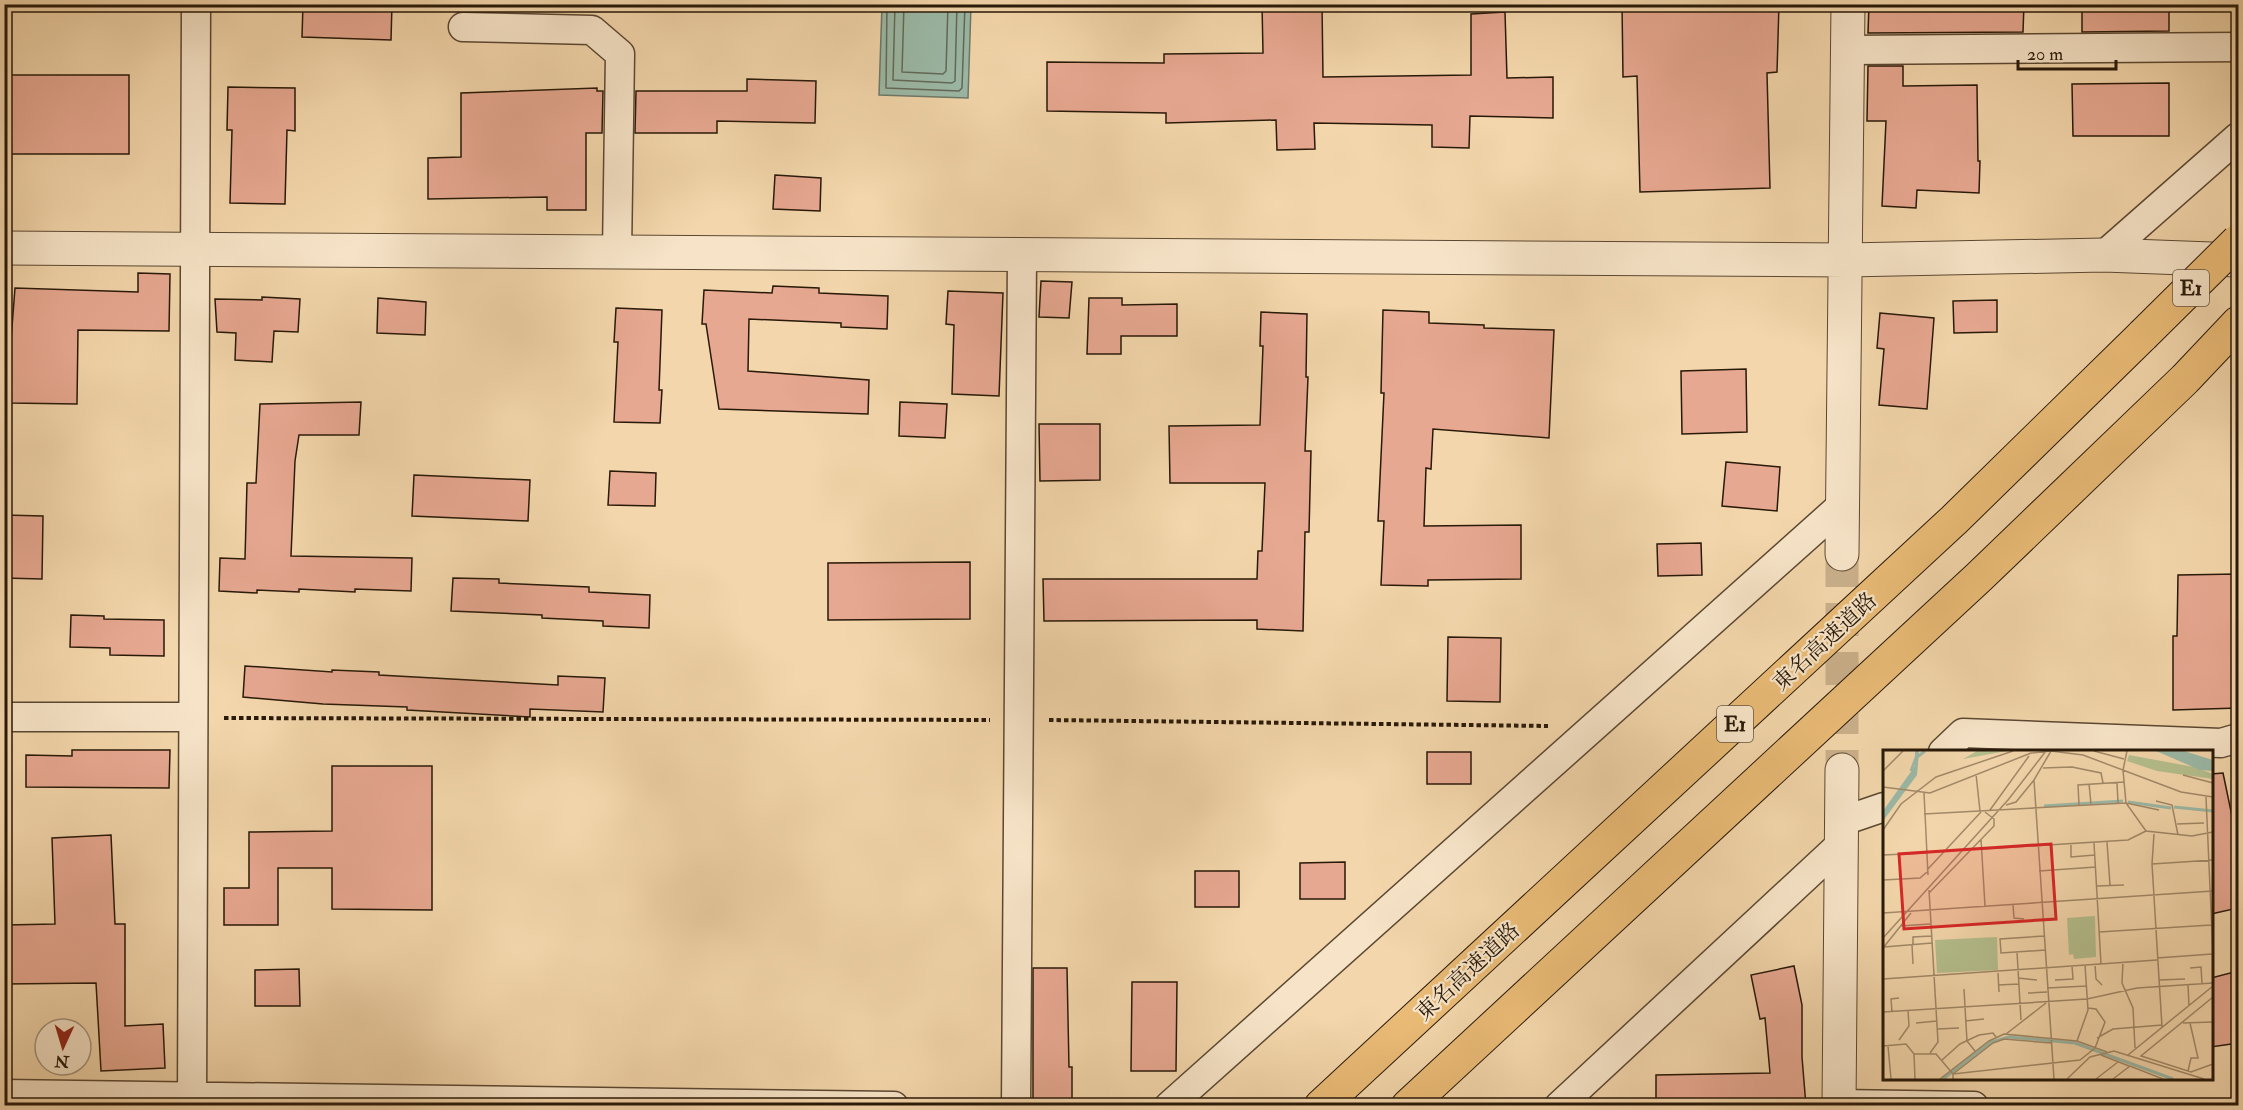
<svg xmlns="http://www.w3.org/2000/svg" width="2243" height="1110" font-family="'IM FELL Double Pica','Noto Serif JP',serif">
<rect width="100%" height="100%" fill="#f3d6ab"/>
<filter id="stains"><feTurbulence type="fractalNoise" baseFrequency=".00333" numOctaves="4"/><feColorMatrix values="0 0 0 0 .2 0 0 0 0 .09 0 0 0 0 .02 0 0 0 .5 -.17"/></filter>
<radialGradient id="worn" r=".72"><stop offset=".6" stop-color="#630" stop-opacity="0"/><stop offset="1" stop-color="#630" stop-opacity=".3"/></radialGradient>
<!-- water -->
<path fill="#9bb9a7" stroke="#6d7968" stroke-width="1.5" d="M882,5h89l-3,93 -89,-3z"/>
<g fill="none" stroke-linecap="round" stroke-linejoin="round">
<!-- shore -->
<path stroke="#626958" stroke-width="1.5" d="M887,4l-1,84 73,3 3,-3 3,-84
M895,4l-2,76 59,3 3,-2 2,-77
M904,4l-2,68 41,2 3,-3 2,-67"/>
</g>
<!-- building -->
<path fill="#e7a891" stroke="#281909" stroke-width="1.5" d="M303,4h89l-1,36 -89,-3z
M1262,4h60l1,73 148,-2v-61l34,-2 2,66 46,-1v41l-83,-2 -1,32 -37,-1v-22l-118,-2 1,26 -38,1 -1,-30 -110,3v-10l-119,-2v-49l117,1v-9l99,-1z
M1622,4h157l-2,68 -10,1 3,115 -130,4 -3,-116 -14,1z
M1869,4h155l-1,28 -155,1z
M2082,4h87v27l-87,1z
M1868,66h35v20l74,-1 1,76h2l-1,32 -62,-3 -1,18 -34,-2 4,-85h-19z
M4,75h125v79h-125z
M747,79l69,2 -1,42 -98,-2v12h-82l1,-42h111z
M2169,83v53h-96l-1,-52z
M228,87l67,1v43l-8,-1 -2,74 -55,-1 2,-73h-5z
M597,88v3h6l-1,42h-16v77h-39v-13l-119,2v-41l33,-1v-64z
M775,175l46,3 -1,33 -47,-2z
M138,273l32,1 -1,57 -91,-1 -1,74 -68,-1 1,-50 5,-65 123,4z
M1041,281l31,1 -3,36 -30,-1z
M773,286l46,2v5l69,3 -1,33 -46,-2v-4l-92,-4 -1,52 121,9 -1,34 -149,-5 -13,-85h-4l2,-34 68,3z
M948,291l55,2 -4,103 -47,-2 2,-69 -8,-1z
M262,297l38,2 -2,33 -24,-1 -2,31 -37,-2 1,-27 -19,-1 -2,-33 47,1z
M378,298l48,4 -1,33 -48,-2z
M1089,298h33v7l55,-1v32h-56v18h-34z
M1997,300v32l-43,1 -1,-32z
M616,308l46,2 -3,80h3l-2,33 -46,-1 4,-80h-4z
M1383,310l46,2v11l55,2v3l70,2 -5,108 -116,-9 -2,40 -5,-1 -2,58 97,-1v54l-93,1v6l-47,-1 3,-64h-6l6,-128h-3z
M1261,312l46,2 -1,63h2l-3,74h6l-2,81h-4l-2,99 -46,-2v-9l-213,1 -1,-42h214l1,-28h4l3,-68h-95l-1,-57 91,-1 3,-79h-3z
M1880,313l54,5 -7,91 -48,-4 5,-56 -7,-1z
M1746,369l1,63 -65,2 -1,-63z
M361,402l-2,33h-60l-4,26 -4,95 121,2 -1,33 -56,-2v3l-56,-3v3l-42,-2v3l-38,-2 1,-33 25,1 2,-76h9l4,-79z
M900,402l47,2 -2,34 -46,-2z
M1039,424h61v56l-60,1z
M1726,462l54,5 -3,44 -55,-5z
M610,471l46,2 -1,33 -47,-1z
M414,475l116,5 -2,41 -116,-5z
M4,515l39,1 -1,63 -38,-1z
M1701,543l1,32 -44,1 -1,-32z
M970,562v57l-142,1v-57z
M2238,574v134l-65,2v-74h4l1,-61z
M453,578l46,1v4l90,4v5l61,3 -1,33 -46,-2v-5l-61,-3v-3l-91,-4z
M71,615l33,1v3l60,1v36l-54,-1v-7l-40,-1z
M1448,637l53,1 -1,64 -53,-1z
M245,666l87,6v-2l47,2v3l179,10v-9l47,2 -2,34 -73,-3v8l-123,-7v-3l-84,-3 -80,-7z
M72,750h98l-1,38 -143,-1v-32l46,1z
M1427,752h44v32h-44z
M332,766h100v144l-100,-1v-41h-54v57h-54v-37h25v-56l83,-1z
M2223,773l15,72v63l-27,6v-140z
M111,835l4,89h10v102l38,-2 2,44 -64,3 -5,-88 -91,1v-59l50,-1 -3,-86z
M1345,862v37h-45v-36z
M1195,871h44v36h-44z
M1794,966l8,39v52l4,49h-150v-31l114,-2 -5,-55 -5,1 -9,-44z
M1033,968h34l2,99h3v36h-39z
M299,969l1,37h-45v-36z
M2238,971v72l-27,4v-69z
M1132,982h45l-1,89h-45z"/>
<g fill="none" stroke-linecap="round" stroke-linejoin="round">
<!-- tertiary-tunnel -->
<path stroke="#cab08b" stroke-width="33" stroke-dasharray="33 16" stroke-linecap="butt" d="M1842,554v216"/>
<!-- minor casing -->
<g stroke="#5b4832" stroke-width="31">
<path id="minor" d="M463,27l129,3 28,24 -3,198
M1849,50l389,-3
M2104,255l134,-118
M4,717h189
M1943,752l20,-19 258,10 17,-5
M1840,822l44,-15
M4,1094l890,12
M1839,1104l135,2
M192,1106l4,-1102
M1016,1106l6,-851
M1169,1106l672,-600
M1559,1106l281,-261"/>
</g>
<!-- tertiary casing -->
<g stroke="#5b4832" stroke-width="35">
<path id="tertiary" d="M4,248l1842,12 258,-5 134,5
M1842,554l6,-550
M1839,1106l3,-336"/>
</g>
<!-- motorway casing -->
<g stroke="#281909" stroke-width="35">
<path id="motorway" d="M1321,1106l633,-586 189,-185
M1408,1106l571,-529 206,-198 53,-56"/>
</g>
<!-- path -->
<path stroke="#281909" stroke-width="4" stroke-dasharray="4.5 3" stroke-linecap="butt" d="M224,718l766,2
M1049,720l499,6"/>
<!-- minor -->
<use href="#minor" stroke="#f7e4c8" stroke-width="28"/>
<!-- tertiary -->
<use href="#tertiary" stroke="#f7e4c8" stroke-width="33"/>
<!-- motorway -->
<use href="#motorway" stroke="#eabb76" stroke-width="33"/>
<!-- motorway-bridge casing -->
<g stroke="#281909" stroke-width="35" stroke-linecap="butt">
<path id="motorway-bridge" d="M2143,335l95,-94"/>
</g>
<!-- motorway-bridge -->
<use href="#motorway-bridge" stroke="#eabb76" stroke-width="33"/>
</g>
<g text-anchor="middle" stroke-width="4.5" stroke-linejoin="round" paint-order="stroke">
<!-- shield labels -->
<g fill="#f7e4c8" stroke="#665642" stroke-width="1.5">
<rect x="2173" y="270" width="36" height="36" rx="4.5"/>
<rect x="1717" y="706" width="36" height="36" rx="4.5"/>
</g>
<g font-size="21" font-weight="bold" fill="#281909">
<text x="2191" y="295">E1</text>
<text x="1735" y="731">E1</text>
</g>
<!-- street labels -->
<g font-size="22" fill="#281909" stroke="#f7e4c8">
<text transform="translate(1824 641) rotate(-43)" y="8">東名高速道路</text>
<text transform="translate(1467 971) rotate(-43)" y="8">東名高速道路</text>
</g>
</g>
<!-- overview -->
<g transform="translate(1883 750)">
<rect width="330" height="330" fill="#f3d6ab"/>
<path d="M94,1h30l-44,8zM246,5l65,12 19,7v5l-56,-8 -30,-10zM212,166l1,41 -22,2 -1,-5 -4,1 -2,-37zM114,187l1,33 -61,3 -2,-33z" fill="#b5bf8e"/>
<path d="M32,1h4l-2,24 -34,46v-10l32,-45zM273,1h28l29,9v11l-13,-1z" fill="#9bb9a7"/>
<path fill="none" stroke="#9bb9a7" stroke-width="3" d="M28,21l5,-13 9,-7M245,52l43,6M161,56l79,-5M291,57l39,4M60,329l48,-37 18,-5 66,6 98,36"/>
<path fill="none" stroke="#a28a6a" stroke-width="1.5" d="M211,1l30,8M244,1l-4,19 3,33 20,28 46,5 21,-4M160,18l29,-1 29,6 2,10M0,21l20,-20M93,24l4,37M300,25l30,8M151,30l20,299M234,33l1,20M206,34l2,20M0,37l47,6 101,-40 20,-2 32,4 98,37 32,5M41,43l4,82M323,47l7,159M273,51l16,4 6,30M123,55l10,-3 18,-22 17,-29M196,55l-1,-20 46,-3M107,60l39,-54M41,64l202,-11 33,7M294,74l27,-1M0,80l18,-26 35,-27 77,-26M271,84l-2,30 10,163M98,89l4,67M224,92l3,43M188,93v14l24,-2M211,93l7,121M99,99l146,-9 18,-9M0,105l43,-2M269,114l61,-4M44,120l54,-58M156,121l57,-4M0,130l37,-2 7,-6M214,136l27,-1M46,140l9,152 -8,11M46,143l65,-67v-7l-9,-7M130,155l1,13 10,1M0,163l330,-22M17,176l30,-2M216,182l112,-7M161,186l-44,3 1,14 44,-3M0,188l125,-138 38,-49M30,194v-7l18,-1M29,195l1,19M1,197l48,-4M0,198l28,-35M134,202l4,68M274,208l55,-4M240,212l-1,21 11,25 2,40M212,214l1,15 6,6M307,218l11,-1 1,17M115,223l1,19M135,228l19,2M0,229l274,-19M172,230l18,-1 -1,-13M276,230l26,-1M115,235l21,-1M305,235l1,21M164,238l40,-2M81,239l1,18M145,243l19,-1M330,247l-72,59 50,16 22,-8M82,257l2,34 8,10M0,262l204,-13 50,-11 76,-5M9,262l-1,-13 8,-1M82,271l19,-2M33,273l21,-2M300,273l30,-1M54,279l22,-1M123,284l40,-31M214,288l16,-9 49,-4M16,290l10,-14 -1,-16M194,291l11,-31 -3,-45M0,296l23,-2 8,10h22l17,20 127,-14 15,-12 10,-26 -9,-13 -8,-1M5,296l3,33M31,304l1,25M218,305l28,11M245,305l85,-69M59,310l18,-16 19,-9 14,-2 3,4M305,321l3,-13h7l-8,-35M57,329l49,-38 15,-7 73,7 30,11M70,329v-5l40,-31 11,-4 47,4M184,329l23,-22 24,-6 90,28M213,329l22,-17M230,329l17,-13 33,13"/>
<path fill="#d62828" fill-opacity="0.15" stroke="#d62828" stroke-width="3" d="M168,94l5,75 -152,10 -5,-75z"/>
<rect width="330" height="330" fill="none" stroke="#281909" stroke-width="3"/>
</g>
<!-- margin -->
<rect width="2243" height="1110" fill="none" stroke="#f3d6ab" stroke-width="24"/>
<rect x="6" y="6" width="2231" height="1098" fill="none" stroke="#281909" stroke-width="3"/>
<rect x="12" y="12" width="2219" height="1086" fill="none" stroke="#281909" stroke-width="1.5"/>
<!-- north arrow -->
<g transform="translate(63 1047) rotate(184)"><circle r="28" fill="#f7e4c8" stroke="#a4937c" stroke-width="1.5"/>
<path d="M0-4.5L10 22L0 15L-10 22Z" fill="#8f2418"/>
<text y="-9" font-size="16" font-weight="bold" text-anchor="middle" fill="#281909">N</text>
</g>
<!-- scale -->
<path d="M2018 60v9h98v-9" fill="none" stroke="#281909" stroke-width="3"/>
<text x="2027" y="60" font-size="18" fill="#281909" stroke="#f7e4c8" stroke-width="4.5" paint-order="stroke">20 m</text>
<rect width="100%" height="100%" filter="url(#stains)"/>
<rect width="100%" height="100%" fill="url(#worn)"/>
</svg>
